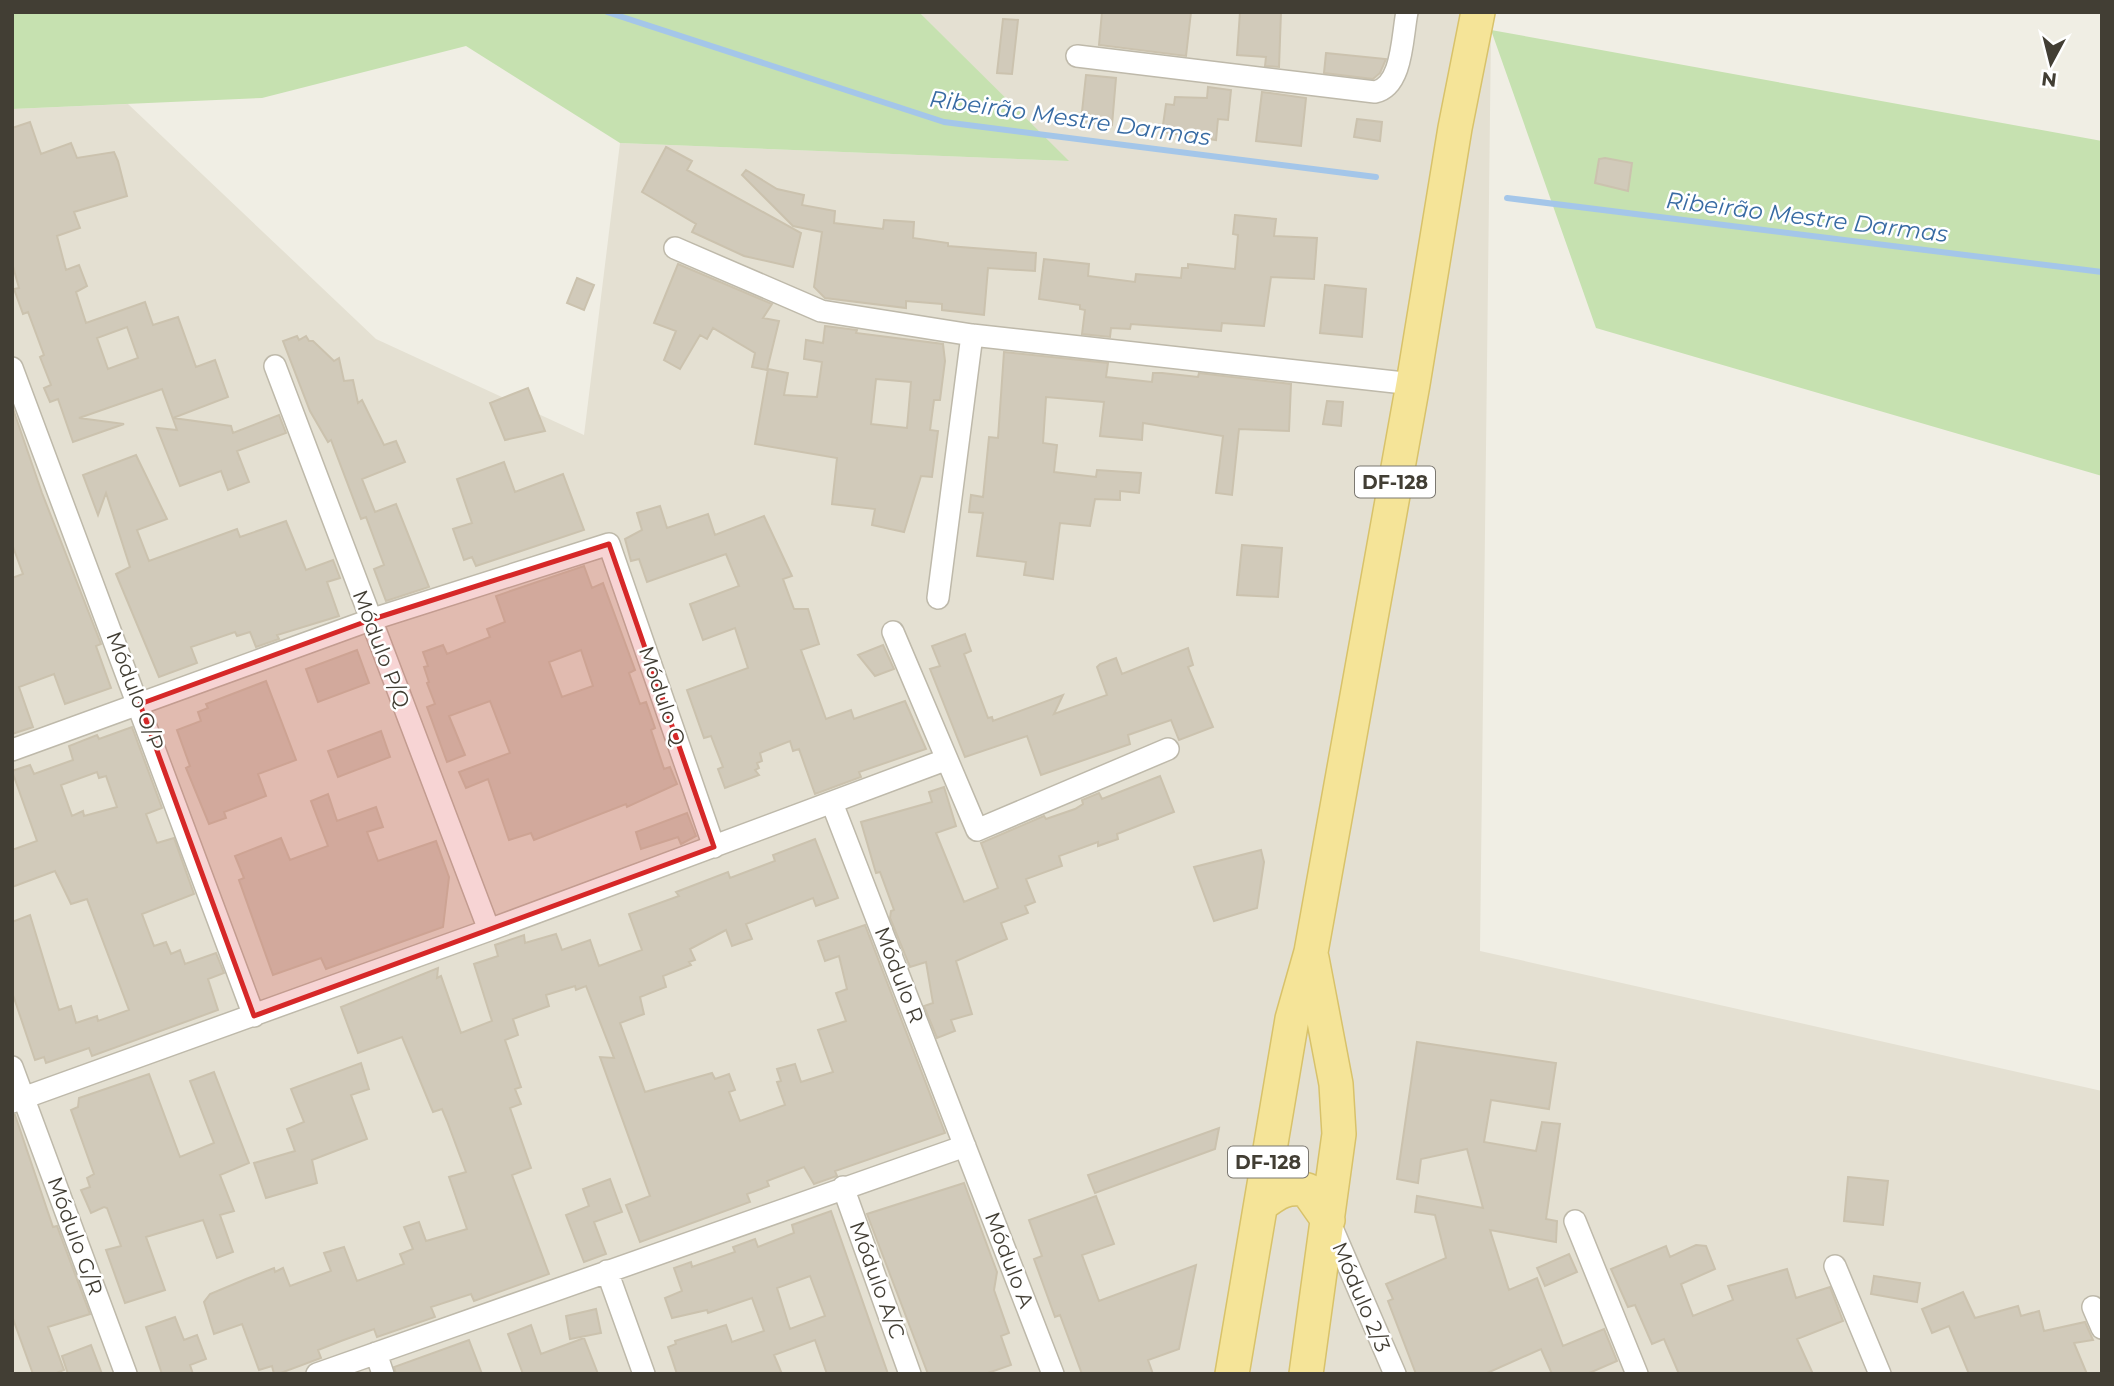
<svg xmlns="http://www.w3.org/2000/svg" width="2114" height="1386" font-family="Montserrat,sans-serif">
<rect width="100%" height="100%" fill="#f0eee4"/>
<!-- residential -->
<path fill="#e4e0d2" d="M919,12h576l-4,18 -11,921 622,140v283h-2090v-1265l116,-5 248,235 208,96 36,-292 448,18z"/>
<!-- green -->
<path fill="#c6e1b0" d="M12,12h907l150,149 -449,-18 -154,-97 -204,52 -250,11z
M1491,30l611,111v335l-506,-148z"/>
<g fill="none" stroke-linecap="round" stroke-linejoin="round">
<!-- stream -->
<path stroke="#a4c6e9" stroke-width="6" d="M607,12l337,110 432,55
M1507,198l595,74"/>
</g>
<!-- building -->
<path fill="#d1caba" stroke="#cbc2ae" stroke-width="2" fill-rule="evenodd" d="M1102,12h89l-5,44 -87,-11z
M1240,12h41l-2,55 -14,-1 1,-9 -29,-2z
M1003,19l15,1 -6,54 -15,-1z
M1326,53l60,6 -6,14 -7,6 -49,-6z
M1086,75l30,3 -4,47 -31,-4z
M1208,87l23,3 -3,30 -10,-1 -2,21 -54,-8 4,-28 8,1 1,-8 32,1z
M1262,92l44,6 -5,48 -45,-5z
M1357,119l25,3 -2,19 -26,-4z
M30,122l11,32 30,-11 6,15 37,-6 4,9 9,35 -53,16 6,16 -23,8 9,34 13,-5 8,21 -11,6 10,31 59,-21 8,23 25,-8 18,50 19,-7 13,37 -55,21 58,8 2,7 46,-18 7,18 -49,18 12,31 -21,8 -7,-19 -41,15 -23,-58 20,2 -15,-41 -83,29 45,6 -51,18 -15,-43 -8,3 -6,-14 7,-3 -11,-28 4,-2 -16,-43 -5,2 -9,-25 5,-1 -7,-25v-135zM127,327l11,31 -30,11 -11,-31z
M666,147l26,14 -5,9 114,63 -8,34 -49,-11 -52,-24 4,-8 -54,-32z
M1605,158l27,5 -4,28 -33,-8 4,-24z
M746,170l31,19 27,6 -2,10 33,6 -1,12 49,6 1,-9 30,2 -1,16 35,5v3l88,7 -1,18 -47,-3 -4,47 -42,-5v-6l-36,-3v7l-81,-10 -11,-11 8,-55 -29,-6 -51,-51z
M1235,215l41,4 -2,17 43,2 -3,41 -43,-2 -7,49 -42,-3 -1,8 -90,-7 -1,5 -19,-1 -1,9 -28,-3 3,-24 -5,-1v-4l-41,-6 5,-40 45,5 -1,12 47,6 1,-8 45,4 1,-10h6v-4l47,5 3,-34 -5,-1z
M678,264l94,40 -9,14 16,3 -12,49 -15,-3 3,-14 -42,-25 -6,11 -7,-4 -20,34 -16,-9 12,-29 -22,-8z
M577,278l17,7 -10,25 -17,-7z
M1325,285l41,4 -4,48 -42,-4z
M825,326l32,4 -1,3 87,11 2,17 -5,39h-6l-4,30 8,1 -6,46 -11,-1 -17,56 -32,-7 3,-16 -43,-5 5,-46 -82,-14 13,-75 20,4 -4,22 33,2 5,-35 -18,-3 2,-19 17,3zM876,379l35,3 -4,46 -36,-4z
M297,336l2,4 7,-4 3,5h4l21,20 5,-3 5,23 9,-1 5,23 4,-3 22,45 12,-4 9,21 -43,17 13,33 21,-8 33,83 -43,14 -12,-32 10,-4 -18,-48 -5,2 -30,-79 -3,2 -18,-31 -27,-70z
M1004,352l104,11 -2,14 46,5 1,-9h9l36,4 1,-4 92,11 -2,47 -50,-2 -7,66 -16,-2 7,-57 -80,-13 -1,17 -42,-4 4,-34 -58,-5 -3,46 14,2 -3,27 42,5 1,-7 44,3 -2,20 -19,-2v9l-25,-1 -5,27 -30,-3 -7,56 -29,-4 2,-13 -49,-6 6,-43 -14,-1 2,-17 12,2 6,-60 9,1z
M528,388l17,43 -40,9 -15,-37z
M1327,401l16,1 -2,24 -18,-2z
M12,406l30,87 59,151 -5,2 15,42 -46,16 -11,-30 -35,13 14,40 -21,7v-156l11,-4 -11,-30z
M136,455l31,64 -30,11 12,31 88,-32 3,8 46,-16 20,49 27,-10 7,18 -13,4 12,34 -62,19 2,4 -23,8 -6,-15 -13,4 -2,-4 -44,15 6,16 -38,14 -43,-103 14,-7 -24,-74 -8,22 -15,-40z
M504,462l11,30 48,-18 21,56 -108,36 -4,-9 -8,3 -11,-31 19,-6 -15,-44z
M660,506l7,22 41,-14 7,21 49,-19 28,60 -9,3 11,30h14l11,35 -18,6 25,69 25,-9 3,9 51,-18 21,48 -67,23 2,5 -46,17 -16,-45 -6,2 -3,-10 -30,12 2,8 -5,2 2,5 -4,2 4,5 -34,13 -7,-19 5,-2 -12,-31 -7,2 -17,-48 61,-22 -13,-40 -32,12 -13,-36 49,-18 -13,-32 -79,28 -8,-23 -8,2 -6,-22 17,-9 -5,-17z
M1242,545l40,3 -4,49 -41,-2z
M584,566l8,22 11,-5 32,87 -6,3 11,31 6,-2 9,26 -4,2 13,39 6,-2 7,17 -50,23 -1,-3 -92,36 -3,-7 -22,7 -21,-61 -22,9 -7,-16 51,-19 -20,-52 -41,15 16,39 -18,7 -20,-55 8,-3 -8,-21 2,-1 -5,-15 4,-1 -5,-14 20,-7 4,9 43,-17 -3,-8 18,-7 -9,-26zM581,650l12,36 -31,11 -13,-35z
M965,634l6,17 -7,3 24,64 4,-1 1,4 70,-26 -9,19 53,-19 -10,-28 3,-3 16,-6 6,16 66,-26 5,17 -5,2 25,60 -34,13 -8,-20 -43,15 2,9 -89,31 -14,-39 -62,21 -35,-88 10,-3 -8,-20z
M883,645l11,24 -19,7 -17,-21z
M357,650l12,33 -51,19 -12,-33z
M266,681l30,79 -38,14 8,22 -42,16 2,6 -17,6 -23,-56 4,-2 -13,-36 24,-9 -3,-9 10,-4 -2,-4z
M132,727l30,81 -16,6 11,29 17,-5 20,56 -52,20 12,32 12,-4 5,12 9,-4 5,14 31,-11 8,20 -16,6 10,31 -126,46 -3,-8 -43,15 -2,-6 -9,3 -23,-68v-70l18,-7 29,95 12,-4 5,17 21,-7 1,5 31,-11 -42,-111 -16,5 -16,-33 -43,16v-37l25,-9 -25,-70 18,-6 4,9 39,-14 -4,-14 28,-11 2,4zM97,772l2,6 7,-2 11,31 -33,9 -1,-5 -11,5 -11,-31z
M381,731l9,26 -52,20 -10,-26z
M1160,776l14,36 -57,22 1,5 -20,7v-4l-39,14 3,10 -36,13 9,23 -10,4 3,7 -27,10 6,16 -51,22 16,53 -21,6 4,11 -18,7 -13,-32 9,-3 -7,-41 -16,5 -20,-49 1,-7 3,-1 -14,-38 -4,1 -15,-51 71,-20 -3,-10 15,-5 12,39 -20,7 28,69 34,-14 -17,-45 63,-27 2,3 29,-10 8,-5 -1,-4 17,-7 3,6z
M328,794l9,27 39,-14 7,20 -16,5 11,29 58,-20 13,36 -6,50 -117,42 -5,-11 -48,17 -34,-95 5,-2 -9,-22 46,-18 9,22 38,-14 -17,-45z
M687,813l9,23 -15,8 -3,-7 -37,12 -5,-17z
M815,839l23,59 -22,8 -3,-8 -67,26 6,15 -20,7 -6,-16 -36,19 5,11 -6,2 2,3 -28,11 3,11 -26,10 4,17 -24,9 25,69 67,-19 3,6 14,-5 6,16 -6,2 11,29 45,-16 -8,-23 4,-1 -4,-12 18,-5 6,18 32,-10 -15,-42 28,-9 -10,-28 11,-4 -8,-33 -14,5 -7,-20 47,-16 80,208 -110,38 2,5 -23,8 -10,-17 -37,14 2,5 -22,8 3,8 -110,40 -14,-37 24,-9 -50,-139 14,1 -28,-72 -10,4 -1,-4 -29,9 3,11 -36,13 5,16 -13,5 16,47 -6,2 6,15 -11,4 21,60 -19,7 37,99 -75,27 -3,-7 -40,13 4,10 -58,20 -3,-8 -33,12 -23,9 3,8 -43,16h-4l-2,-8 -13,4 -17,-46 -28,10 -10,-32 6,-8 36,-15 28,-11 1,4 8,-4 7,18 41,-15 -7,-18 20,-6 13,34 47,-17 -4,-10 13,-5 -9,-22 15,-5 7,19 41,-12 -18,-52 17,-5 -19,-51 -5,-12 -9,3 -31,-75 -44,16 -17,-46 97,-39 -1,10 4,-2 20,57 31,-12 -18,-57 24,-8 -3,-11 29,-10 1,8 31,-9 6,16 28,-10 9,26 43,-16 -13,-36 50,-18 -3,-4 52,-20 2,6 45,-17 -2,-6z
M1261,850l3,12 -7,46 -43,13 -20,-54z
M1417,1042l139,21 -7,46 -58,-9 -7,42 52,9 6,-29 18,2 -14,95 11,2 -1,21 -66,-12 19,60 28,-12 26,68 41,-17 13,32 -30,13h-35l-11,-25 -56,25h-69l-28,-73 5,-2 -7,-15 60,-26 -11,-43 -20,-3 2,-16 66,12 -16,-59 -46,10 -3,24 -21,-4z
M361,1063l8,26 -18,6 16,44 -55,21 5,23 -51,15 -12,-35 41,-12 -8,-22 17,-7 -13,-33z
M214,1072l35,91 -29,12 14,36 -14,4 13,37 -16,6 -14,-38 -57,17 19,53 -40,13 -19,-53 15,-4 -14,-38 -3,-1 -13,6 -10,-23 9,-3 -3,-9 7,-4 -23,-64 7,-3 1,-9 70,-24 31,83 34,-14 -24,-62z
M12,1115h3l38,112 4,-1 33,88 -42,13 16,43 -10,4h-21l-21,-58z
M1219,1128l-4,21 -120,44 -7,-18z
M1848,1177l40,4 -5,44 -39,-4z
M610,1179l12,33 -28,10 12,32 -22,8 -18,-47 23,-9 -6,-17z
M964,1183l33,89 -3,18 15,43 -8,3 10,29 -26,9h-57l-61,-160z
M1096,1196l18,48 -32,11 17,46 97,-36 -17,84 -31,11 5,14h-71l-22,-59 -5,2 -21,-58 8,-3 -13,-36z
M831,1211l57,163h-61l-12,-34 -41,15 8,19h-105l-9,-27 8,-3 -1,-3 51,-16 6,17 32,-11 -12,-33 -44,15 -1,-3 -35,8 -7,-20 17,-7 -8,-23 17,-6 1,5 43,-15 -2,-5 22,-8 3,8 36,-14 -2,-8zM810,1276l15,40 -35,13 -13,-41z
M1696,1245l10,1 9,23 -34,15 12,32 40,-16 -5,-14 59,-17 9,29 34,-11 13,34 -46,18 16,35h-134l-15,-35 -12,5 -17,-39 -7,2 -17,-38 55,-23 4,11z
M1569,1254l8,18 -32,14 -8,-18z
M1874,1276l46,7 -3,19 -46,-8z
M1963,1292l12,26 43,-12 3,10 18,-5 5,20 41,-9 8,18 -19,3 13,31h-118l-20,-48 -17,7 -10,-24z
M596,1309l5,24 -31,6 -4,-23z
M175,1317l9,23 13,-5 9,24 -16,6 3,9h-31l-16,-47z
M531,1325l10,29 43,-16 14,36h-75l-15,-40z
M469,1340l13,34h-86l-2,-7z
M91,1345l11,29h-34l-6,-18z"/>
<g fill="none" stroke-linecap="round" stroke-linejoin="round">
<!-- minor casing -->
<g stroke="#beb9aa" stroke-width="24">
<path id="minor" d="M1077,56l298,36c28,-6 27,-56 32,-80
M675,248l146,63 151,24 441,49
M275,366l214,564
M12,368l242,648
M938,598l34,-263
M893,632l84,198 191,-81
M12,750l358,-130 239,-76 105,303
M832,803l221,571
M12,1067l114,307
M12,1102l477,-172 456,-170
M843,1187l67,187
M1329,1221l66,153
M1575,1221l62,153
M1835,1266l45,108
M607,1271l37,103
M2093,1307l9,21
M376,1353l7,21
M317,1374l648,-228"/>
</g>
<!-- primary casing -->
<g stroke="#d8c26a" stroke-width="36">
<path id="primary" d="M1262,1204c16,-12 25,-18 45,-14l21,30
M1232,1374l60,-355 19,-67 102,-568 42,-256 23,-116
M1306,1374l33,-240 -3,-50 -24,-126"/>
</g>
<!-- minor -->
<use href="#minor" stroke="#fff" stroke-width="21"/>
<!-- primary -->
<use href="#primary" stroke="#f5e498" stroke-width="33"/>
</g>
<!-- marked area -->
<path fill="#d62828" fill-opacity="0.2" stroke="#d62828" stroke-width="5" stroke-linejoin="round" d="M609,544l105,303 -460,169 -114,-312 230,-84z"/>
<g text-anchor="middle" stroke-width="5" stroke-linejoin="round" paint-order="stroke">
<!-- shield labels -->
<g fill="#fff" stroke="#7b7871" stroke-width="2">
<rect x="1355" y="466.5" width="80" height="31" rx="5"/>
<rect x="1228" y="1146.5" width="80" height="31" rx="5"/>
</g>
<g font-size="19" font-weight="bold" fill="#423e34">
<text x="1395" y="489">DF-128</text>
<text x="1268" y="1169">DF-128</text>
</g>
<!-- street labels -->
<g font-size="21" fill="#423e34" stroke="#fff">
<text transform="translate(381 649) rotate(69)" y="7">Módulo P/Q</text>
<text transform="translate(135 691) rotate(69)" y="7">Módulo O/P</text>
<text transform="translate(662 696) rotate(71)" y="7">Módulo Q</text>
<text transform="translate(899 975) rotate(69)" y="7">Módulo R</text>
<text transform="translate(75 1236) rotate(70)" y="7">Módulo G/R</text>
<text transform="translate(1009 1260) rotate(69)" y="7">Módulo A</text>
<text transform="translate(877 1280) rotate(70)" y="7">Módulo A/C</text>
<text transform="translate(1361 1297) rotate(67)" y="7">Módulo 2/3</text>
</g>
<!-- water labels -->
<g font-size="23" font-style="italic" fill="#386ba3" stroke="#fff">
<text transform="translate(1070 118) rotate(8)" y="8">Ribeirão Mestre Darmas</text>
<text transform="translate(1807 217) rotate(7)" y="8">Ribeirão Mestre Darmas</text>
</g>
</g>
<!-- border -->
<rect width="2114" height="1386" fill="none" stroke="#423e34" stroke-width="28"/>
<!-- north arrow -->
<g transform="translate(2051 63) rotate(187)" stroke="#ffffff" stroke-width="5" paint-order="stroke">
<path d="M0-5L12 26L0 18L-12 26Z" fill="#423e34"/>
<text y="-10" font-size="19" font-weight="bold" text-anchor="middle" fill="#423e34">N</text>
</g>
</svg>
